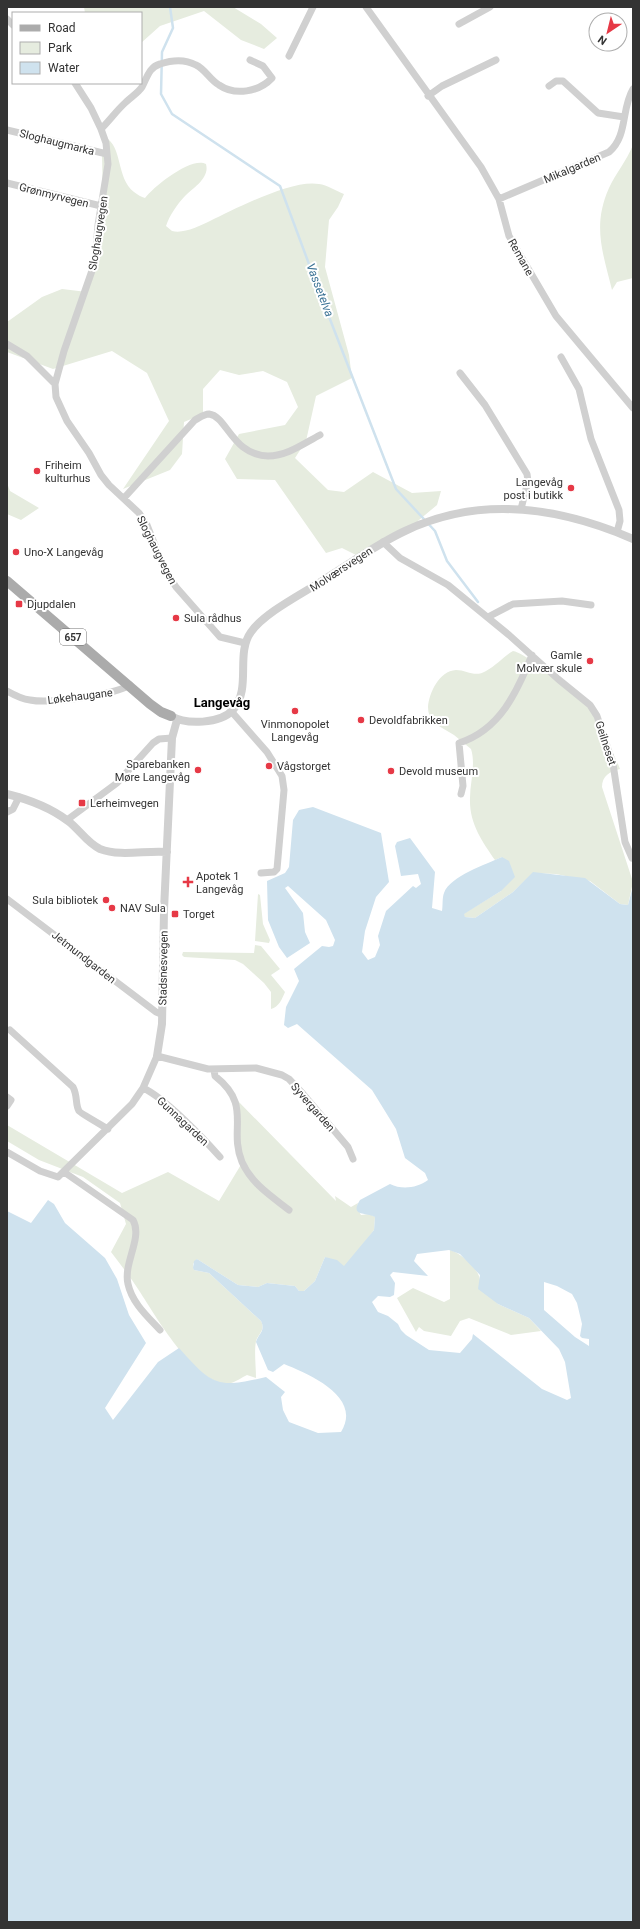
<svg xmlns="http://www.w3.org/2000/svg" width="640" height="1929" font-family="Roboto,sans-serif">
<rect width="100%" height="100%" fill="#fff"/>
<!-- green -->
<path fill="#e6ecdf" d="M84,7h149l28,17 16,14 -13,11 -23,-9 -37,-29 -44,15 -19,17v-30h-56z
M105,137c18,10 11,41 29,55 4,3 7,5 11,6 9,-12 47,-42 61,-34 4,14 -13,24 -21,32 -7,7 -16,20 -19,30l6,5c12,3 27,-5 38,-10 25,-12 82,-42 109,-37 8,1 17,7 25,10l-6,13 -9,13 -4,47 24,88 3,23 -36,18 -10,45 -11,17 33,32 16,2 29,-20 39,21 29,-2 -4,14 -36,30 -41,22 -18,-9 -16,5 -51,-73 -38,-1 -12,-20 14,-25 46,-9 13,-18 -11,-25 -24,-11 -24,4 -19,-5 -17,19v25l-19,8 -2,32 -12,16 -47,19 46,-68 -22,-48 -35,-22 -59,18 -46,-17v-30l35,-25 20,-8 25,3 16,-86 -1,-52z
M633,145v133l-16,4 -5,8c-9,-37 -20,-64 -3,-102 7,-15 17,-26 24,-43z
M7,483l3,8 29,17 -18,12 -14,-6z
M513,651c9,0 72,46 77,55 11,17 19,39 28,58l2,5c-10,2 -18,7 -18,18l31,95 -5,23 -8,-1 -30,-23 -34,-7 -23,-1 -20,19 -38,26 -10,-1 -2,-3 38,-23 1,-34 -7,3c-13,-19 -26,-37 -25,-62 0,-16 6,-33 1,-49l-17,-14 -22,-13c-2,-5 -4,-9 -4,-15 1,-14 11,-36 28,-37 11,0 19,8 30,1 10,-5 18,-15 27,-20z
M258,894l2,1 3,29 7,16 -1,3 -14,-2z
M255,945l6,1 19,23 -9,6 14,17c-3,7 -6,15 -14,17v-17l-7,-9 -21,-19 -8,-4 -51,-3 -2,-2 1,-3 71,1z
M236,1099l100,102 -1,-5 16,11 7,-4 -1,5 4,7 9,-1 5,3 -1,13 -26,34 -5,3 -18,-10 -10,24 -11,10h-5l-4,-5 -28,-3 -9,4 -20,-2 -41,-26 -4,5 1,6 15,3 52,48c5,9 -3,13 -5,20 -2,11 0,25 0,37l-9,-3c-5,2 -11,7 -16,8 -33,7 -76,-68 -91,-91 -9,-14 -19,-27 -29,-40l15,-28 -6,-21 -37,-26 -44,-17 -32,-19v-16l115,68 46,-21 51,29 23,-38z
M450,1250c11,3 29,19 30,30l18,24 31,14 12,13 -30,4 -42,-17 -9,3 -9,15 -27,-5 -5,-4 -3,5 -19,-34 16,-10 31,14 6,-3z"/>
<!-- water -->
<path fill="#cfe2ee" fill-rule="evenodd" d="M313,807l68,26 8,49 -13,15 -11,34 -3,21 6,8 7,-3 5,-12 -2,-9 8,-25 27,-25 3,2 5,-4 -3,-10 -17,2 -6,-30 2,-4 13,-4 25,34 -3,36 10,3c1,-5 0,-13 2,-18 6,-17 43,-29 58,-36l7,4 6,16 -14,14 -37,23 1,3 10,1 38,-26 20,-20 52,6 35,26 8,1 5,-19v1036l-626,-1v-710l24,12 17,-23 6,4 11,19 40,35 12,21 12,36 17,28 -41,65 8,12 45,-58 21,-14c33,37 38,41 87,29l19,15 -4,5 2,13 6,12 29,11 23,-1c22,-35 -32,-58 -57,-68l-11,8 -5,-2 -12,-28c2,-8 10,-11 5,-21l-52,-48 -15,-3 -1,-2 1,-7 3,-2 41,26 20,2 9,-4 28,3 4,5h5l11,-10 10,-24 12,3 7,6 30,-36 1,-13c-8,-5 -26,0 -15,-17l30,-16c12,6 27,4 38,-4l-3,-7 -20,-15 -9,-29 -24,-39 -75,-66 -9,4 -4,-3 2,-18 13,-26 -5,-12 28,-23 7,1 4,-1 2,-6 -9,-20 -38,-34 -3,2 18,25 2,19 5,11 -23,15 -8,-11 -11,-27 -1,-39 18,-8 4,-6 4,-47 6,-10zM449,1250l11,4 20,21 -2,14 20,15 31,14 30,31 6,13 6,36 -4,2 -25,-11 -69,-55 -1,5 -12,14 -31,-3 -23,-15 -5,-5 -3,-6 -10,-8 -10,-4 -6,-10 6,-6 12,1 4,-2 1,-12 -5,-8 3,-3 35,4 -14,-15 3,-7zM544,1282l13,4 15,8 5,9 5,21 -2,12 2,2 7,1v7l-14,-9 -31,-27z"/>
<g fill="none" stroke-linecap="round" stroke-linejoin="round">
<!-- stream -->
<path stroke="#cfe2ee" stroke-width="2.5" d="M170,7l3,21 -11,24 -1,42 11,20 108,72 39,105 77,198 39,42 12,30 31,41"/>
<!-- minor -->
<path stroke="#d0d0d0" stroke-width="7" d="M366,7l115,160 18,32 10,37 47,80 77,92
M7,19l6,6
M459,24l31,-17
M289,56l24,-49
M75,83l16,25 10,21 5,14 2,21 -10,61 -3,37 -31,89 -9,33 1,13 11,24 22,32 12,22 8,10 30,28 8,12 17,43 12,19 44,50 25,6
M549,86l7,-5h7l35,32 26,4
M428,96l14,-10 54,-26
M101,129c9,-9 16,-19 25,-27 5,-5 12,-9 16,-15 5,-9 7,-20 18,-23 12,-4 25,-5 36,1 9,4 14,15 23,20 16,11 40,7 53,-7l-9,-12 -13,-6
M7,130l100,24
M7,183l94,23
M499,199l110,-47c19,-16 12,-43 24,-63
M7,344l20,12 28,28
M561,357l18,32 12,50 28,71 1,11 -3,11
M460,373l25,32 42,69 1,7 -7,28
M124,498l71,-78c4,-2 9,-6 14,-6 18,2 23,41 59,42 19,0 35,-12 52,-21
M383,542l17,16 48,27 61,50 49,44 32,26 7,11 16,48 12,78 7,16
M488,617l25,-13 49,-3 29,4
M7,691c7,4 14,8 23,9 20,4 83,-5 100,-15
M231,711l36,41 15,24 2,14 -7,79 -3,3 -13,1
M461,794l2,-8 -4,-43c41,-13 58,-51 73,-88
M7,812l6,-3 6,-12
M67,820l50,-37 36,-40 6,-4 13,-1
M7,899l149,113 5,2
M10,1030l63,57c5,10 2,17 6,24 1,2 26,16 29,18
M214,1070l1,6c38,30 13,52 27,86 9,21 29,34 47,48
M143,1088c22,10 60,50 77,69
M7,1097l4,3 -4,6
M7,1152l33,19 18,6 74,-73 11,-16 14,-32 51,13 48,-1 26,7 7,4 14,15 45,53 5,12
M64,1172l69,48c10,18 -10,43 -5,64 4,19 20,33 32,46"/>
<!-- tertiary -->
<path stroke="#d0d0d0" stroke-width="8" d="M171,716c15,9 49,8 62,-6 19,-22 2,-56 18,-78 14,-20 53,-39 74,-53 26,-16 52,-35 80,-48 75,-36 154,-24 228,8
M7,794c20,5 44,14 61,27 11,8 19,22 32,28 21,8 46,1 67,3
M157,1056l5,-32 2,-114 8,-172 5,-18"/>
<!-- primary -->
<path stroke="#ababab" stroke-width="10" d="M7,581l143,123 11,8 10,4"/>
</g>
<!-- markers -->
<g fill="#e63946" stroke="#fff" stroke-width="1.5">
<circle cx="37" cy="471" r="4"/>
<circle cx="571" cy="488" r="4"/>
<circle cx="16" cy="552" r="4"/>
<rect x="15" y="600" width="8" height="8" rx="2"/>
<circle cx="176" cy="618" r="4"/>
<circle cx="590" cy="661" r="4"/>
<circle cx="295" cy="711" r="4"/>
<circle cx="361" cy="720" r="4"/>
<circle cx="269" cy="766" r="4"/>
<circle cx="198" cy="770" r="4"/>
<circle cx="391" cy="771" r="4"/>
<rect x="78" y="799" width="8" height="8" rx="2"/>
<path d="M186 876h4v4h4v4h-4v4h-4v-4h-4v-4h4z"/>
<circle cx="106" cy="900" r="4"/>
<circle cx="112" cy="908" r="4"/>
<rect x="171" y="910" width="8" height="8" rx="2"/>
</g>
<g text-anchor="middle" stroke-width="4" stroke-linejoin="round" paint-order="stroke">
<!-- shield labels -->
<rect fill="#fff" stroke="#707070" stroke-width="1" x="60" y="629" width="26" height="16" rx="3"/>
<g font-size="10" font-weight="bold" fill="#333">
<text x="73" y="641">657</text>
</g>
<!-- street labels -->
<g font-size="11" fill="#333" stroke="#fff">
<text transform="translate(57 142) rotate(14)" y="4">Sloghaugmarka</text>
<text transform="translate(572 168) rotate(-23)" y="4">Mikalgarden</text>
<text transform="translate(54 195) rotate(14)" y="4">Grønmyrvegen</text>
<text transform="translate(98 233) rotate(-81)" y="4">Sloghaugvegen</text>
<text transform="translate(521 257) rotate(61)" y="4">Remane</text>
<text transform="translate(157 550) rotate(63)" y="4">Sloghaugvegen</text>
<text transform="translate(341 569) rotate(-33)" y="4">Molværsvegen</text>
<text transform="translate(80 696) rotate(-7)" y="4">Løkehaugane</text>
<text transform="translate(606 743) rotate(72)" y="4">Geilneset</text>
<text transform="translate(84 957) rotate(38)" y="4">Jetmundgarden</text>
<text transform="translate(163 968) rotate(-89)" y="4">Stadsnesvegen</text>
<text transform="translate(313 1107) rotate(49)" y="4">Syvergarden</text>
<text transform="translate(183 1121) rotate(43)" y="4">Gunnagarden</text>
</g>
<!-- poi labels -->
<g font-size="11" fill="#333" stroke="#fff" text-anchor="start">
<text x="45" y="469">Friheim<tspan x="45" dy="13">kulturhus</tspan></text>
<text x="563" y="486" text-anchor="end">Langevåg<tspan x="563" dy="13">post i butikk</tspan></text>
<text x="24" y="556">Uno-X Langevåg</text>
<text x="27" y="608">Djupdalen</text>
<text x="184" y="622">Sula rådhus</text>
<text x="582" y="659" text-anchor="end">Gamle<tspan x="582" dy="13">Molvær skule</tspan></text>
<text x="369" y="724">Devoldfabrikken</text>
<text x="295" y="728" text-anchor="middle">Vinmonopolet<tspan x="295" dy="13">Langevåg</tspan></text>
<text x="190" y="768" text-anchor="end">Sparebanken<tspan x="190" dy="13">Møre Langevåg</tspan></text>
<text x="277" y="770">Vågstorget</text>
<text x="399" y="775">Devold museum</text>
<text x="90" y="807">Lerheimvegen</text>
<text x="196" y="880">Apotek 1<tspan x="196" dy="13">Langevåg</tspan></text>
<text x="98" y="904" text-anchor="end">Sula bibliotek</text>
<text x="120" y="912">NAV Sula</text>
<text x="183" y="918">Torget</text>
</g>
<!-- water labels -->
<g font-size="12" font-style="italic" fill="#3f7597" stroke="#fff">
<text transform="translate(320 290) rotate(69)" y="4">Vassetelva</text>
</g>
<!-- quarter labels -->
<g font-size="13" font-weight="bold" fill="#000" stroke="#fff">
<text x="222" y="707">Langevåg</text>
</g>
</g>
<!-- border -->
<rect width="640" height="1929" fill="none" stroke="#333333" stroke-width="16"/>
<!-- legend -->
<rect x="12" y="12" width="130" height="72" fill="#ffffff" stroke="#adadad"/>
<rect x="20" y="25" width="20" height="6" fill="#ababab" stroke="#adadad"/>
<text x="48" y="32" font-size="12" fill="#333333">Road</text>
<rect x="20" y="42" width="20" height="12" fill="#e6ecdf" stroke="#adadad"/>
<text x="48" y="52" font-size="12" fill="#333333">Park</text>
<rect x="20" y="62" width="20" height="12" fill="#cfe2ee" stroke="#adadad"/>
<text x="48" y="72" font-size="12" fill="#333333">Water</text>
<!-- north arrow -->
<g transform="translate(608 32) rotate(215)"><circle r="19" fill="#ffffff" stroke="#adadad"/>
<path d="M0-3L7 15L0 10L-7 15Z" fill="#e63946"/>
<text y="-6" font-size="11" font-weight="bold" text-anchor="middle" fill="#333333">N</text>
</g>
</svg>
